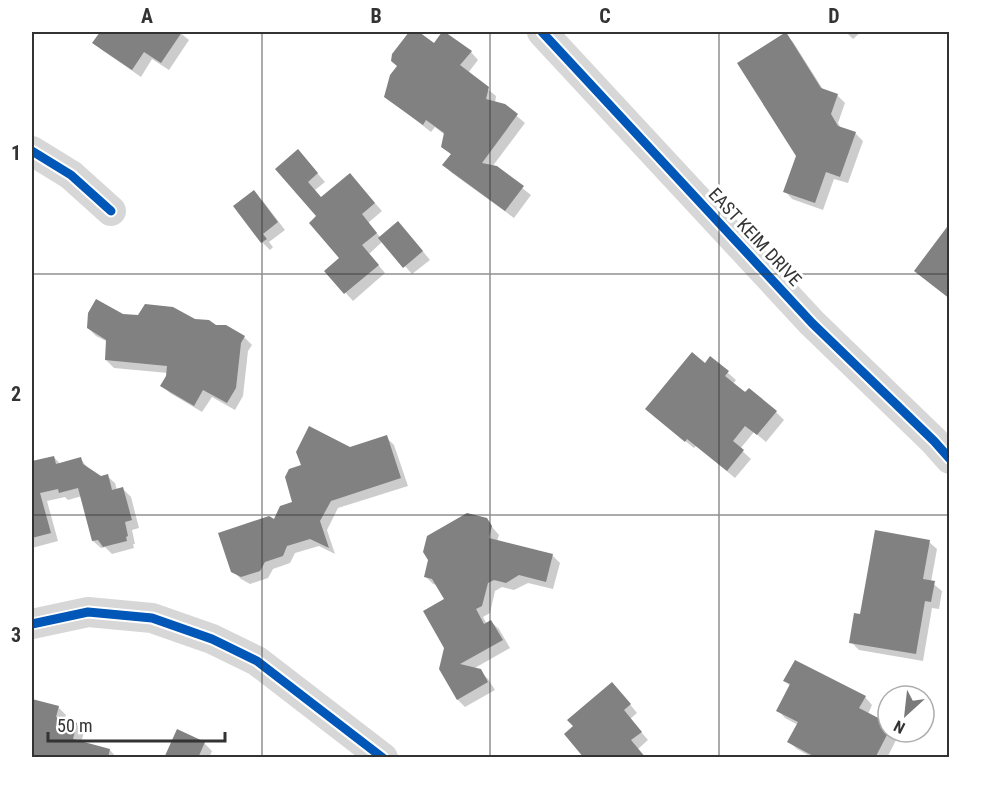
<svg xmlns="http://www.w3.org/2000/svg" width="981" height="789" font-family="'Roboto Condensed',sans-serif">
<rect width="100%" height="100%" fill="#fff"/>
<!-- shadow -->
<path fill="#0003" d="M102,32h77l10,8 -20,30 -17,-11 -11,18 -39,-27 -8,-7z
M411,32h5l18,13 37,7 7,8 -10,13 28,23 -1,7 9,2 21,18 -33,44 5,1 34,27 -17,23 -62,-45 -8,-8 8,-10 -10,-9 3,-11 -10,-8 -4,5 -45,-35 12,-31 -4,-12z
M846,32h15l-8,7z
M785,34l8,8 31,49 13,4 8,8 -7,20 3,5 14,5 8,8 -15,42 -14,-4 -11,31 -31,-11 -7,-8 12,-35z
M305,159l20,23 -10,8 7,9 35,-16 25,28 -14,12 13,15 25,-7 24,29 -18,14 -29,-33 -14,13 16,19 -32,28 -27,-30 15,-13 -23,-41 -41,-48z
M262,200l23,30 -16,12 4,5 -3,3 -8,-8z
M123,316l71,5 50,16 8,8 -4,6 -5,45 -8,14 -23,-13 -10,15 -32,-19 -8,-7 6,-13 -54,-5 -8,-8 2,-18 -12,-6 -8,-8z
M711,358l25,22 -3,4 43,28 8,8 -18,22 -12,-10 -14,17 11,10 -16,19 -39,-32 -2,2 -40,-32z
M386,437l8,8 14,41 -70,22 -11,22 8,24 -16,-8 -24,7 -5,10 -17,6 -5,9 -18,6 -9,-5 -8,-8 42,-50 75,-73z
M54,457l6,7 21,-5 8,11 12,7 6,-1 8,7 2,7 6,-1 8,8 8,31 -7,2 3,14h-2l1,4 -22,6 -7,-7 -4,1 -8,-7 -11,-45 -14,4 -3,-3 -18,4 11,40 -26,7v-85z
M486,520l13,15 -2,6 55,14 8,8 -7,26 -25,-6 -14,7 -12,-3 -7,4 -5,22 -7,4 4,7 4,-2 8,7 11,19 -37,21 7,2 8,8 7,11 -30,17 -7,-7 -13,-52 1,-49 -8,-14 -5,-1 -8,-8z
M929,542l8,7 -6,33 11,9 -3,18 -7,-1 -9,53 -64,-11 -8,-8 10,-27z
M785,681l80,16 7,8 -4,9 20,10v8l11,2 -12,24h-74l-16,-9 -8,-7 9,-17 -13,-7 -7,-8 12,-24z
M620,692l17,21 -7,6 18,21 -10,9 -52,9z
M32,700l26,7 8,8 -2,6 12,3 8,8 -3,11 29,7 7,8h-85z
M204,743l8,8 -3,7h-43z"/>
<!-- building -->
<path fill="#818181" d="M100,32h82l-21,31 -17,-11 -12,18 -40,-27z
M409,32h10l15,11 8,-11h3l27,19 -12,14 29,22 -3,12 19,5 13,10 -36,49 15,3 27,20 -19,25 -63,-46 9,-11 -10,-7 3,-14 -18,-13 -3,5 -39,-28 6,-22 7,-9 -6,-5 1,-7z
M786,32l35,56 17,6 -7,20 7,12 18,6 -16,45 -14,-5 -11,31 -32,-11 13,-36 -59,-93z
M298,149l20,24 -10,9 13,15 29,-24 25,30 -13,11 15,19 -15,12 17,20 -35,29 -20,-23 15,-13 -30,-35 7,-7 -41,-47z
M254,190l24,32 -15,12 4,5 -6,4 -28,-37z
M398,221l25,30 -20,17 -25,-30z
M947,227l3,2v70l-36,-28z
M96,299l27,15 15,1 7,-11 28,3 22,12 14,1 7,5h10l19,11 -4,7 -5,45 -9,15 -24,-13 -9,16 -34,-20 6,-10 1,-10 -62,-6 1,-20 -19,-12 1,-15z
M692,352l13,11 5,-7 19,15 -4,5 20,16 4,-4 28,23 -20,24 -12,-9 -12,15 11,9 -17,21 -40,-32 -2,3 -40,-33z
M309,426l41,21 37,-12 14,43 -70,23 -11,20 9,27 -19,-9 -23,7 -4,10 -18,6 -5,9 -19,6 -10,-5 -13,-39 51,-17 5,3 6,-13 12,-4 -7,-25 4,-8 12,-4 -5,-13z
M54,456l2,8 25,-7 2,7 18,12 7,-2 4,16 11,-3 9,33 -7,2 3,14 -2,1 1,4 -24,6 -5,-7 -6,1 -14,-53 -19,5 -1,-4 -18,4 11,40 -19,5v-77z
M467,513l20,5 5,8 -3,12 64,16 -7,28 -27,-7 -13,8 -12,-3 -6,3 -6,23 -6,3 8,15 7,-4 12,20 -43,24 21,5 7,13 -31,18 -18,-31 5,-21 -21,-37 21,-12 -12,-20 -8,-2 4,-17 -5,-8 4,-16z
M875,530l55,10 -7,39 12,2 -4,21 -6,-1 -9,53 -67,-11 5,-30 6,1z
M795,660l71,36 -7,12 29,15v10l-13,25h-58l-30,-16 11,-20 -22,-11 14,-27 -7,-3z
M612,682l19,22 -7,6 18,22 -11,8 15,18h-62l-20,-24 9,-8 -6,-6z
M32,699l27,7 -3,11 21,6 -4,16 37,10 -2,9h-76z
M177,729l28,13 -7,16h-34z"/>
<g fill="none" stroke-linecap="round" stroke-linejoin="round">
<!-- minor -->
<path stroke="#d7d7d7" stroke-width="30" d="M542,32l270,291 122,118 16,18
M32,151l39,24 40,36
M32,624l56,-12 64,6 60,21 45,22 126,97"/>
<!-- cycleway casing -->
<g stroke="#fff" stroke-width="13">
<path id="cycleway" d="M542,32l270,291 122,118 16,18
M32,151l39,24 40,36
M32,624l56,-12 64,6 60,21 45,22 126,97"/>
</g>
<!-- cycleway -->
<use href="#cycleway" stroke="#0057b8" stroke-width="9"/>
</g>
<!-- grid -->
<path fill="none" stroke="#333" stroke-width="1.5" stroke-opacity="0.55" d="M262,32v726M490,32v726M719,32v726M32,274h918M32,515h918"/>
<g text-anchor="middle" stroke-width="6" stroke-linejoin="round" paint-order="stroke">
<!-- street labels -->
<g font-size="18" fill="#333" stroke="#fff">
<text transform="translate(755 237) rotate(47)" y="6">EAST KEIM DRIVE</text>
</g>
</g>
<!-- border -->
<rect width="981" height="789" fill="none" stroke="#ffffff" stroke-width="66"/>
<!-- north arrow -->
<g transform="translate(906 714) rotate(207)"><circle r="28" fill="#ffffff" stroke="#adadad" stroke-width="1.5"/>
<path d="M0-4.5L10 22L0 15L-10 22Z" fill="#7a7a7a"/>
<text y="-9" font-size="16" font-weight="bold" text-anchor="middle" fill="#333333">N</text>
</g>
<!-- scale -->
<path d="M48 732v9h177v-9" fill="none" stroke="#333333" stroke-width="3"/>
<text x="57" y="732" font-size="18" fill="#333333" stroke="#ffffff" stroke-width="4.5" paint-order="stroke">50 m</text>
<rect x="33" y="33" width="915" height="723" fill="none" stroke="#333" stroke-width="2"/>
<g font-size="20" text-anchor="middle" font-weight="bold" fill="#333">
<text x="147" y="23">A</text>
<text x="376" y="23">B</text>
<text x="605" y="23">C</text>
<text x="834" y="23">D</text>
<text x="16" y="160">1</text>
<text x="16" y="401">2</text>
<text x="16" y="642">3</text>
</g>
</svg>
